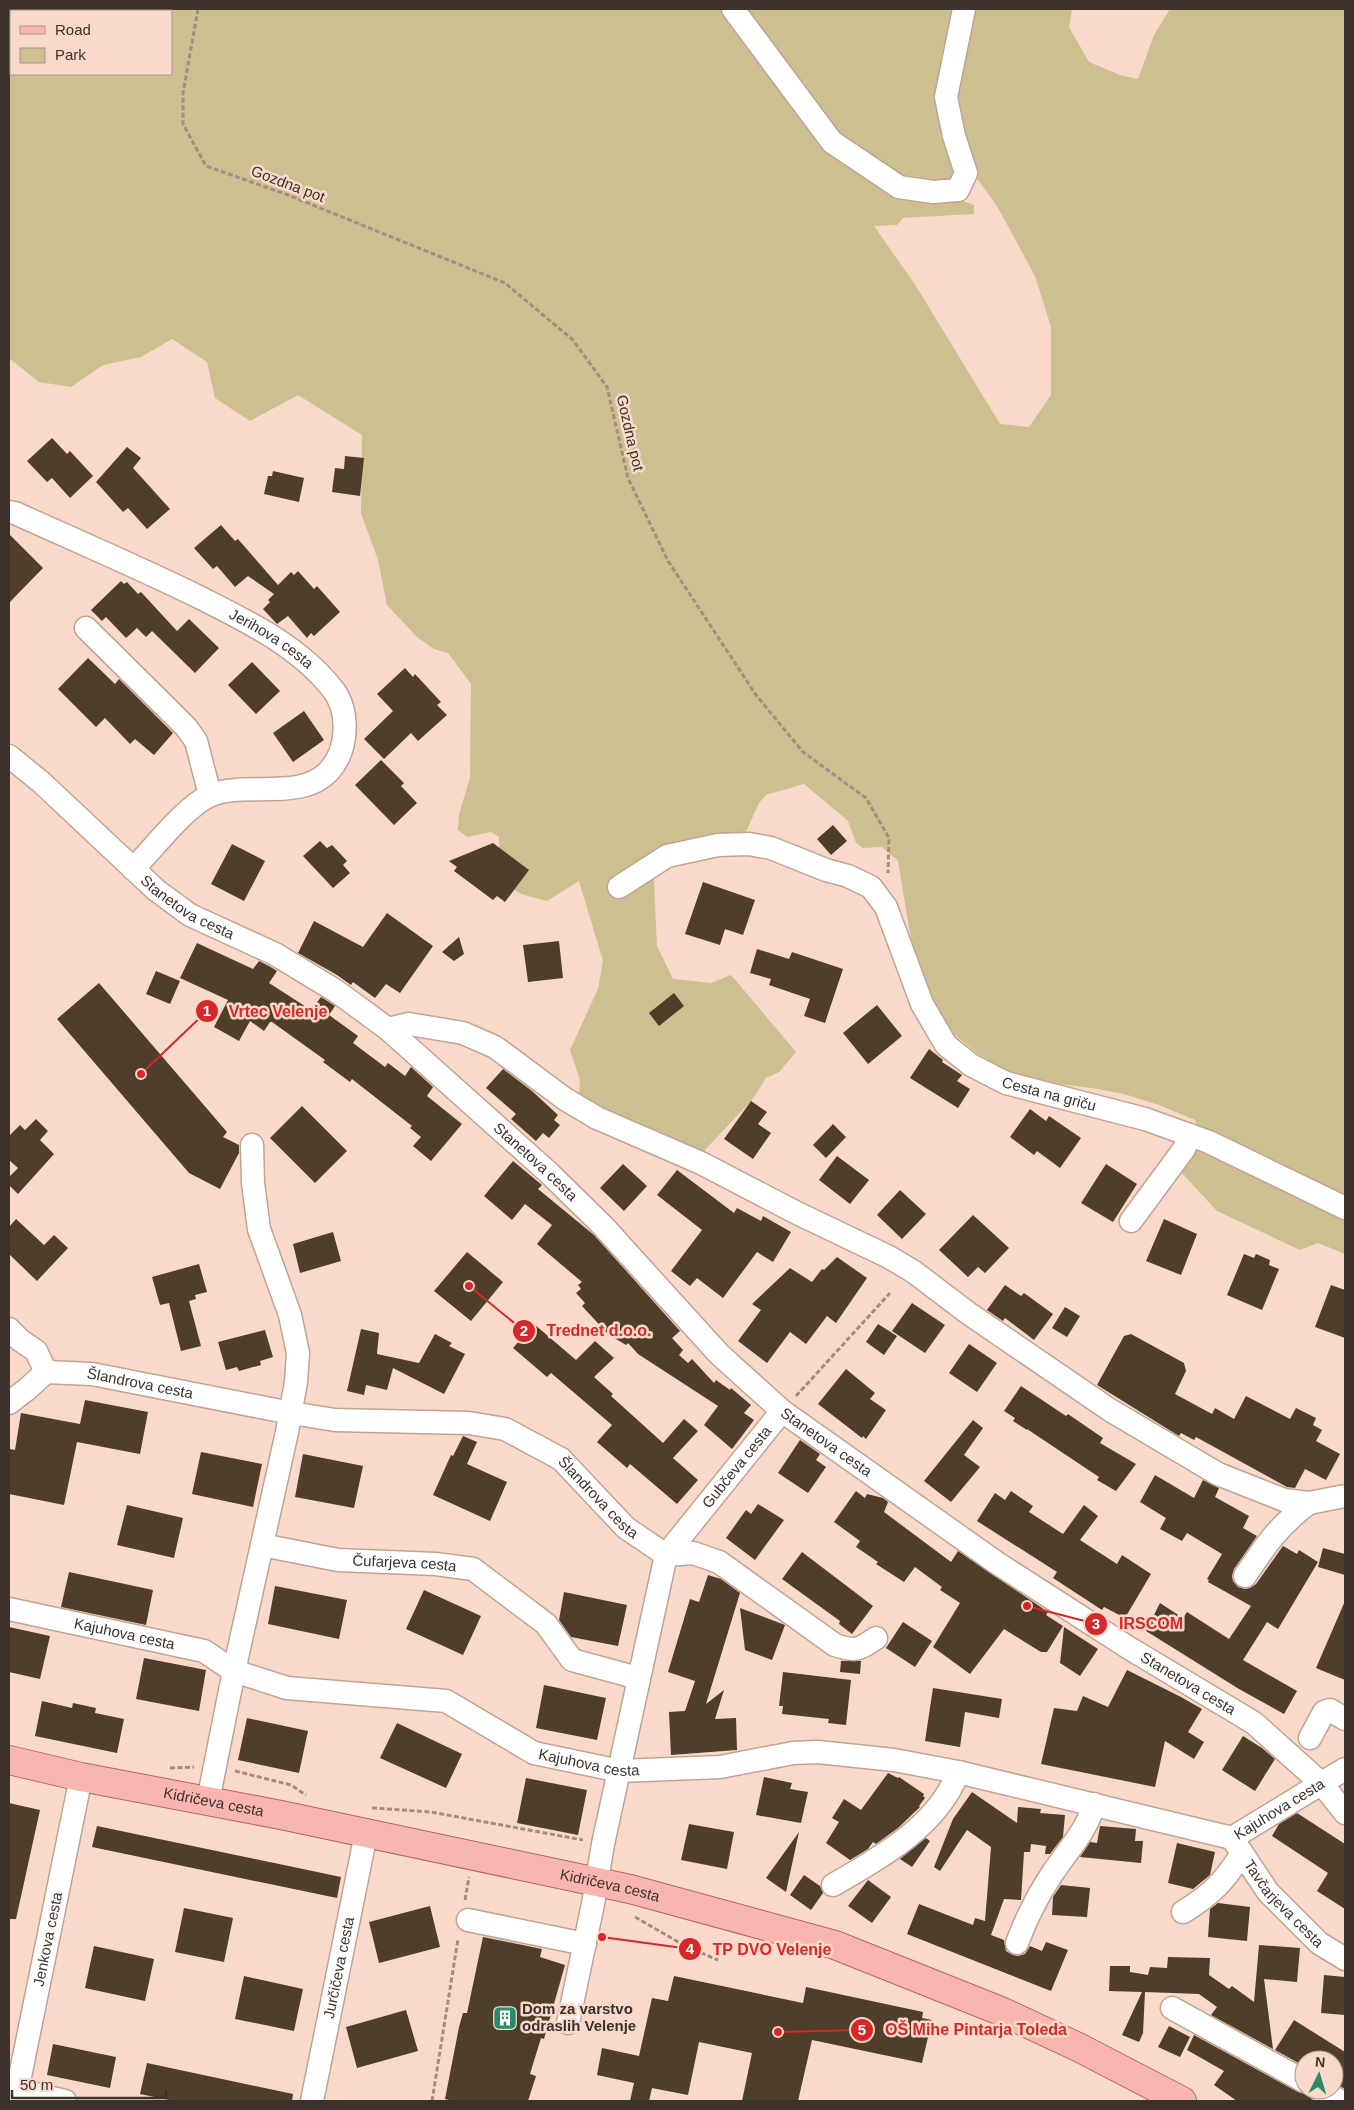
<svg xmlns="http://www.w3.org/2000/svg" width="1354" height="2110" font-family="Arial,sans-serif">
<rect width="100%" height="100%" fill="#f9daca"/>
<!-- green -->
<path fill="#ccbf90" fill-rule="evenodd" d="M9,9h713l109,144 143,52v9l-71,4 -6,7 -23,1 42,60 84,138 29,3 22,-32v-68l-16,-51 -38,-70 -24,-33 -23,-80 18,-84h104l-3,18 20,35 31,13 18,4 16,-44 16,-26h175v1245l-27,-11 -18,7 -83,-39 -37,-40 22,-32 -7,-19 -36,-15 -35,-11 -33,-6 -40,-5 -38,-9 -35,-20 -30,-25 -15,-25 -22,-64 -13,-79 -16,-14 -19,1 -7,-5 -8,-22 -44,-37 -38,11 -7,8 -15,33 -91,24 4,86 16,33 38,4 20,-8 65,77 -17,20 -13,6 -14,22 -48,51 -34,-10 -91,-42 1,-19 -10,-30 28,-61 5,-28 -24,-80 -32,20c-10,-3 -23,-5 -31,-10 -19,-12 -17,-35 -17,-54l-8,-5 -24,5 -9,-7 1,-16 11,-36 1,-94 -23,-31 -14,-4 -17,-12 -30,-32 -9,-45 -17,-47 1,-78 -64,-40 -48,26 -35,-23 -8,-36 -35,-23 -31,18 -38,8 -32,22 -32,-5 -30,-24zM11,11h160v63h-160z
M730,9h227v158l-8,16c-33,3 -67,-12 -95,-29z"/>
<!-- building -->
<path fill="#4f3e29" d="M52,438l15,16 3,-3 23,25 -23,22 -18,-20 -5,4 -20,-21z
M127,447l14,11 -8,10 37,41 -23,20 -19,-21 -5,4 -27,-30z
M345,456l19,2 -4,38 -28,-4 3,-24 9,1z
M273,471l31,7 -5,24 -35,-8 4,-18h4z
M221,525l14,16 3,-2 40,46 13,-13 3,3 4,-4 16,18 3,-3 23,26 -26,24 -3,-3 -4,5 -19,-22 -11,8 -14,-15 7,-7 -2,-2 6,-6 -26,-18 -13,11 -18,-21 -4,3 -19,-21z
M9,534l34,34 -34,35z
M121,581l3,3 3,-2 11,12 3,-2 36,39 12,-12 30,29 -24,25 -43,-42 -6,6 -9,-9 -11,10 -20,-21 -4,4 -11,-11z
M88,658l27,26 4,-5 54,54 -19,22 -19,-16 -5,5 -25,-26 -9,9 -38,-38z
M252,662l28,29 -24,23 -28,-29z
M405,668l8,9 2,-3 26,28 -4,3 10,10 -29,26 -7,-8 -27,26 -20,-20 29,-28 -16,-17z
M304,711l20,29 -31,22 -20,-29z
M381,760l23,23 -3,3 16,17 -23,22 -39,-40z
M833,825l14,16 -16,14 -14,-16z
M320,841l7,7 5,-3 15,16 -4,4 7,8 -17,15 -30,-32z
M493,843l36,27 -24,32 -8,-6 -4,4 -39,-29 3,-4 -8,-6z
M232,844l33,17 -21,40 -33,-17z
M703,882l52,18 -12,35 -18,-6 -5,16 -35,-11z
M387,913l46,33 -33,47 -14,-9 -11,14 -22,-16 -2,3 -14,-10 -39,-22 16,-32 49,26z
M459,937l5,17 -10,7 -12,-9z
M559,941l4,37 -35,4 -5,-37z
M197,943l56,26 6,-8 10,5 8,5 -8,12 42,27 10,-13 8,5 6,4 -6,9 29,21 -5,7 32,24 3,-4 17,13 6,-9 22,20 -6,9 35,28 -31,37 -18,-15 8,-9 -11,-9 2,-2 -60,-47 -2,3 -27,-20 2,-2 -53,-38h-2l-6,9 -14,-10 -11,20 -25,-14 14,-27 -48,-22z
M757,949l32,10 3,-7 51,17 -18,54 -21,-7 6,-17 -41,-14 2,-6 -21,-6z
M156,971l24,10 -10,23 -24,-10z
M99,983l128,149 -4,5 16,8v8l-19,36 -31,-16 -132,-154z
M674,993l10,13 -25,20 -10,-13z
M877,1005l25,31 -34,28 -25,-31z
M929,1049l14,11 -1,2 20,13 -5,6 13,8 -12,19 -48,-30z
M503,1069l29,22 26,24 -4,5 6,5 -11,13 -6,-5 -7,8 -25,-22 5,-5 -30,-26z
M751,1101l16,11 -9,12 13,9 -18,26 -29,-20z
M302,1106l45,45 -32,32 -45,-45z
M1030,1109l16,12 3,-5 32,22 -21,30 -23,-17 -3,4 -24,-18z
M36,1119l12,12 -8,9 14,14 -36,40 -9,-9v-8l9,-9 -9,-8v-24l11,-11 5,5z
M833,1124l13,13 -20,21 -13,-13z
M837,1156l32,24 -19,24 -31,-24z
M513,1161l29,24 -4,4 56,46 86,96 -8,7 11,12 -4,5 9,8 4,-4 22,24 2,-3 14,10 1,-2 20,17 -7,8 10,7 -22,29 -28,-24 14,-19 -80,-52 -10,-11 -2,2 -18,-11 -26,-28 3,-3 -9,-10 5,-4 -3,-4 4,-3 -45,-38 15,-19 -27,-21 -13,16 -28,-24z
M623,1164l24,22 -23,25 -24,-23z
M1106,1164l31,20 -24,38 -32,-19z
M677,1170l57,43 3,-5 24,13 2,-5 28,16 -18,30 -16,-10 -34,46 -26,-20 -7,8 -19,-15 31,-41 -45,-35z
M900,1190l26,24 -24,25 -25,-24z
M973,1215l36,33 -24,25 -7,-6 -10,10 -29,-27z
M16,1219l28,26 10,-10 14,13 -31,33 -28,-27v-27z
M1164,1219l33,15 -16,41 -35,-14z
M333,1232l8,29 -41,12 -7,-29z
M467,1252l36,30 -32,39 -37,-30z
M1244,1254l10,4 2,-4 14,6 -1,5 10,4 -17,41 -35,-15z
M837,1257l30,21 -31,45 -9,-7 -21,28 -16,-12 -23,31 -29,-22 23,-31 -9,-6 38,-36 22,14 10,-13 2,1z
M199,1264l8,28 -12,3 1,4 -7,2 12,45 -20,5 -12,-48 -9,2 -8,-28z
M1005,1285l16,11 3,-3 29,21 -19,26 -29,-22 -2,3 -16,-11z
M1331,1285l14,5v48l-30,-11z
M912,1303l33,22 -20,28 -33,-22z
M1065,1307l15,9 -13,21 -15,-9z
M534,1324l42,36 19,-19 19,17 -20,19 19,17 -2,2 52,47 21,-24 14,12 -25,27 25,22 -21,24 -47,-40 -3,4 -30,-26 15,-17 -61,-52 -4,4 -34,-29z
M878,1324l19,12 -13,19 -18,-13z
M361,1329l18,4 -2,21 42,9 16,-29 17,9 -3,3 16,8 -21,40 -51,-26 -6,22 -21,-5 -2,10 -17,-4z
M265,1330l8,27 -13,4 1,4 -22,6 -2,-4 -11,3 -8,-28z
M1131,1334l53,29 2,8 -11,23 37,20 3,-6 19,11 12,-23 44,23 6,-11 20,10 -3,7 9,5 -6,11 24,13 -14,26 -21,-11 -10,19 -8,-1 -91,-50 -2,3 -13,-7 -2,3 -82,-51 27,-49z
M969,1344l28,19 -20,29 -28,-19z
M846,1369l29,24 -5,6 16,11 -20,29 -3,-3 -1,2 -44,-34z
M1021,1386l45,30 2,-2 35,24 -3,5 36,21 -20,27 -19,-11 2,-3 -72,-48v1l-14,-9 2,-3 -11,-7z
M85,1400l63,12 -8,42 -63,-12 -13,63 -55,-11v-36l1,-9 5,1 6,-37 59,11z
M973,1420l10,8 -19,27 16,12 -29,35 -27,-21z
M463,1436l14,6 -10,22 40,18 -17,39 -57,-26 18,-40 2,1z
M800,1440l20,14 -4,6 10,7 -18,26 -30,-20z
M201,1452l61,12 -9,43 -61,-13z
M303,1454l60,12 -9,42 -59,-11z
M1155,1475l39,23 9,-18 16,8 -4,9 34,19 -6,12 14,8 -23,33 -2,7 1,5 5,6 7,2 5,-1 6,-4 27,-38 14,8 2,-4 19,12 -40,67 -11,-7 -24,38 54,31 -13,23 -45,-25 -93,-58 14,-28 23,15 4,-6 42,27 22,-33 -43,-24 1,-2 -2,-1 15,-25 -35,-21 -5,8 -22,-12 6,-11 -26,-16z
M856,1491l9,7 2,-4 16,4 5,4 -4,10 67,50 7,-11 90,61 -2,3 17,11 -16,26h-6l-37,-23 -34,45 -37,-27 27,-44 -20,-13 2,-3 -27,-20 -11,15 -28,-18 2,-2 -22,-15 4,-6 -26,-19z
M1011,1491l22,15 -4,6 34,22 21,-29 14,11 -18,24 37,24 5,-9 29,19 -26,44 -21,-11 -2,3 -49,-32 4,-6 -80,-51 18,-28 10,7z
M758,1504l26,16 -29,40 -29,-22 20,-28 5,4z
M127,1505l56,13 -9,40 -57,-13z
M1323,1548l22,6v21l-27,-8z
M802,1552l71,54 -21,28 -13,-10 1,-3 -58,-42z
M69,1572l84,18 -7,35 -85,-18z
M708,1575l13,4 19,14 -34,111 18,-14 -9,29 21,-1 1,32 -66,5 -2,-43 16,-1 10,-30 -27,-9 22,-73 9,3z
M275,1586l72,14 -8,39 -71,-15z
M424,1590l57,26 -18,39 -57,-26z
M564,1592l63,13 -9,41 -47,-9 -12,-17z
M1345,1601v79l-29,-12z
M740,1608l45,17 -13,35 -27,-10z
M903,1622l29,19 -17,26 -29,-19z
M9,1627l41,9 -10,43 -31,-7z
M1064,1627l34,22 -18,27 -20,-13z
M144,1658l62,12 -7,41 -63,-12z
M841,1661h20l-1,13 -20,-2z
M1127,1670l54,27 21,12 -14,23 16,10 -10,17 -29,-18 -10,46 -114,-23 13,-56 23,3 6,-15 25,11z
M783,1672l68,8 -5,45 -18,-2 1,-4 -47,-5 1,-8h-4z
M544,1685l62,13 -9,42 -61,-12z
M933,1688l69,11 -3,19 -34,-6 -5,35 -35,-6z
M42,1701l30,7 1,-5 23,5 -1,5 29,6 -7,34 -82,-17z
M247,1718l61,13 -9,42 -61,-13z
M397,1723l65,31 -16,34 -66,-30z
M1243,1736l19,12 13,11 -20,32 -33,-21z
M888,1773l10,5 1,-1 25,17 -1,2 2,2 -6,8 1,1 -22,21 -22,16 -3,-2 -5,7 -18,11 -24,-17 13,-21 -7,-4 12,-19 17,11z
M764,1777l28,6 -2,6 18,3 -7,31 -45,-8z
M526,1778l61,12 -9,45 -61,-12z
M972,1792l45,31 1,-16 23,2 -1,4 25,2 -2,22 -13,17h-5l1,-8 -15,-2 -1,8h-6l-3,48 -17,-1 -13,36 13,5 2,11 7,4 5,1 7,-2 5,-8 12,5 4,-9 22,8 -17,41 -144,-57 12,-30 54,21 2,-7 10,3 6,-74 -24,-17 -27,41 -6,-4 19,-48z
M9,1803l31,7 -24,109h-7z
M1297,1813l48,31v65l-28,-18 11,-18 -56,-37 7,-12z
M689,1824l45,8 -7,37 -46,-9z
M97,1826l244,51 -4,21 -245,-51z
M1100,1826l36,3 -1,12h8l-2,22 -61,-6 10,-15 7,1z
M799,1832l-13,60 -20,-14z
M926,1838l4,3 -18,26 -12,-8z
M1177,1843l38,9 -5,23 -17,14 -25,-6z
M804,1875l16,11 3,7 -12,17 -21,-15z
M868,1880l23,17 -19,26 -24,-17z
M1061,1885l29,3 -3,29 -35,-2 1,-18z
M1218,1903l32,4 -3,34 -39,-4 2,-28z
M430,1906l10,41 -61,16 -10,-41z
M184,1908l49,10 -9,44 -49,-10z
M483,1937l59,12 -2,8 25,8 -21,74 -3,-1 -11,36 6,2 -8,25h-79v-1l-4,-1 14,-72 4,-14h4z
M1259,1945l41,3 -3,34 -33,-3 9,70 -62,-34 6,-8 -18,-13 -54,-2 -2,41 -4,9 -17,-7 20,-43 -33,-1 1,-25h20v6l18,3 2,-8 17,1 1,-11 42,1 -1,17 20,14 3,-3 22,16z
M94,1946l60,13 -9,42 -60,-13z
M1324,1975l21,2v38l-24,-2z
M244,1976l59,13 -9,42 -59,-12z
M674,1976l129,27 3,-16 117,25 -1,6 10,2 -10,43 -110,-23 -14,61h-56l10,-48 -53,-11 -11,53 -36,-7 -3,13h-19l4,-18 -37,-8 5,-27 37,8 13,-58 16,3z
M406,2010l12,41 -61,17 -11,-41z
M1294,2020l51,32v37l-11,-6v-23h-30v6l-29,-16z
M1169,2026l21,11 -10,20 -22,-10z
M1194,2035l104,57 10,1 5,8h-76l-23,-16 10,-14 -37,-21z
M53,2044l63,13 -6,31 -63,-13z
M147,2063l146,31 -1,7h-118l-34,-7z"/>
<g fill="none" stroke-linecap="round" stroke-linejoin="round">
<!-- minor casing -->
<g stroke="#c1a394" stroke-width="25">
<g id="minor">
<path d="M733,9l99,133 67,45 34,5 25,-2 8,-17 -12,-37 -8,-39 18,-88"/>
<path id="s1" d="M9,512l6,1c62,28 125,55 186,85 47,24 96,47 130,89 19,22 18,62 -2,84 -28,31 -85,9 -120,25 -24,11 -56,53 -76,73"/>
<path d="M86,628l100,99 10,14 14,54"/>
<path id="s2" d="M9,756l32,26 115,108 34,25 85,39 61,37 52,38 161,144 54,53 116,128 63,57 215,152 132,85 125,75 68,61 23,29"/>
<path id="s3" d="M619,887l48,-31 51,-11 31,-1 22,4 55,22 22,6 23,11 15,20 36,97 24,41 25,20 35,18 139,36 64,23 136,66"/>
<path d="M388,1029l21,-5 54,9 32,14 70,52 32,19 104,45 96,50 92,44 25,15 54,41 142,97 108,64 66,26 25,3 36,-7"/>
<path d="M1131,1221l53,-72 6,-14"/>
<path d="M9,1329l11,11 16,11 10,21"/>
<path id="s4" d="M46,1372l46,2 199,39 44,7 134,3 36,6 56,30 65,69 40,27 27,-2 26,9 116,83c21,7 23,5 41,-7"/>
<path d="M9,1403l17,-13 20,-18"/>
<path id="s5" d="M262,1545l76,15 98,4 37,5 73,55 26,36 66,18"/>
<path d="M1245,1576c21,-31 33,-50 64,-73"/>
<path id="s6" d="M9,1609l195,42 30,20 53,17 159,13 88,52 86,18 100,-4 73,-14 25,-1 76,8 64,12 274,66 113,-69"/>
<path d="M1310,1738l14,-26 6,-2 15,9"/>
<path d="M208,1801l26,-130 53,-239 9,-50 2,-29 -8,-38 -31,-86 -6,-46 -1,-38"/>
<path id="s7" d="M1232,1838l36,54 51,51 26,16"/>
<path d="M833,1885c47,-27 106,-60 125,-113"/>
<path d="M1183,1912c28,-17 42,-31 59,-59"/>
<path d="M468,1920l117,24"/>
<path d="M1017,1943c9,-24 21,-48 35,-69 15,-23 35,-43 42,-70"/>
<path d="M1172,2008l132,73"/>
<path id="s8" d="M568,2023l25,-119 10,-60 63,-289 116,-144"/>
<path d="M9,2088l56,13"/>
<path d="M1320,2090l20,11"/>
<path id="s9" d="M15,2101l66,-324"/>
<path id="s10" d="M312,2101l54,-267"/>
</g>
</g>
<!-- major casing -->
<g stroke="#b56860" stroke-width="30">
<g id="major">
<path id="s11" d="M9,1760l72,17 200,38 349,74 205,56 168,67 77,36 102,53"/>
</g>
</g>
<!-- path -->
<path stroke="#a38d82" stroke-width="3" stroke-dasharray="5 2.5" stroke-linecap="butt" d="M198,9l-15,84v31l23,42 82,29 217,88 68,57 34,47 21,91 40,83 88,134 47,57 63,46 23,40 -1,35
M796,1396l94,-103
M170,1768l24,-1
M235,1771l56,14 15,10
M372,1808l59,4 152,28
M465,1900l4,-23
M635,1917l52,30 31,13
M432,2101l26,-162"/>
<!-- minor -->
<use href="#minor" stroke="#fff" stroke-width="22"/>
<!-- major -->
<use href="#major" stroke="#f9b6b1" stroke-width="28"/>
</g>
<!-- icons -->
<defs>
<g id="building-square" transform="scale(1.25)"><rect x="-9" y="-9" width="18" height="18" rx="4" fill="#278c67" stroke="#f9daca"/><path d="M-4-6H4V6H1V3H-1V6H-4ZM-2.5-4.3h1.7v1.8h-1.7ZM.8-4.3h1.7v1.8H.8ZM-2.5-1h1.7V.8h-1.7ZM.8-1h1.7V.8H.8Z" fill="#fff"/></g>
</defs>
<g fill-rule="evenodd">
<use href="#building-square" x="505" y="2018"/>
</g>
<g text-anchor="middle" stroke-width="5" stroke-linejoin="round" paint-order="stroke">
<!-- street labels -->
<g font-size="15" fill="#3d312b" stroke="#f9daca">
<text transform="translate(288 184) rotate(21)" y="5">Gozdna pot</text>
<text transform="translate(630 433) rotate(77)" y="5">Gozdna pot</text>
<text dy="5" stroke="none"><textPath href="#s1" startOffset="292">Jerihova cesta</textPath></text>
<text dy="5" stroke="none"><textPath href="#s2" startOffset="235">Stanetova cesta</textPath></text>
<text dy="5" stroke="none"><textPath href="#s3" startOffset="562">Cesta na griču</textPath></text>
<text dy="5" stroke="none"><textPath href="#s2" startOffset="669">Stanetova cesta</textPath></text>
<text dy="5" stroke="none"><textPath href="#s4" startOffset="95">Šlandrova cesta</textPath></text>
<text dy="5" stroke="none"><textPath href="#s2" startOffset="1074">Stanetova cesta</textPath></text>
<text dy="5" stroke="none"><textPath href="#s8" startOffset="591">Gubčeva cesta</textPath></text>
<text dy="5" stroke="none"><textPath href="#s4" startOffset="581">Šlandrova cesta</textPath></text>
<text dy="5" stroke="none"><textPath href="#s5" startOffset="144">Čufarjeva cesta</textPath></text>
<text dy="5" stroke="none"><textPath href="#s6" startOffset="118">Kajuhova cesta</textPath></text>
<text dy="5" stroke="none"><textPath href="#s2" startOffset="1509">Stanetova cesta</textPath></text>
<text dy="5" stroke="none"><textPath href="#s6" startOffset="609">Kajuhova cesta</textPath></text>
<text dy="5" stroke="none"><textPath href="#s11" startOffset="209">Kidričeva cesta</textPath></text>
<text dy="5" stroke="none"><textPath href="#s6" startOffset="1319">Kajuhova cesta</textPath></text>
<text dy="5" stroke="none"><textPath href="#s11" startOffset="614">Kidričeva cesta</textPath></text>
<text dy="5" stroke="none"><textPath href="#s7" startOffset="84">Tavčarjeva cesta</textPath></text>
<text dy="5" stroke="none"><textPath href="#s9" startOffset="165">Jenkova cesta</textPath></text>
<text dy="5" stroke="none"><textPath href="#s10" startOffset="136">Jurčičeva cesta</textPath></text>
</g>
<!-- poi labels -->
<g font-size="15" font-weight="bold" fill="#3d312b" stroke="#f9daca" text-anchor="start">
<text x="522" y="2014">Dom za varstvo<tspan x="522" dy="17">odraslih Velenje</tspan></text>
</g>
</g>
<!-- callouts -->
<path fill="none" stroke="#d62828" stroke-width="2" d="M141 1074L207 1011M469 1286L524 1331M1027 1606L1096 1624M602 1937L690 1949M778 2032L862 2030"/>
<g fill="#d62828" stroke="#f9daca" stroke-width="2">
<circle cx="141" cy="1074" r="5"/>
<circle cx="469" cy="1286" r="5"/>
<circle cx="1027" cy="1606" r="5"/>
<circle cx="602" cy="1937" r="5"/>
<circle cx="778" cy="2032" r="5"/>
<circle cx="207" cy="1011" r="12"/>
<circle cx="524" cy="1331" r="12"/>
<circle cx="1096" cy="1624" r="12"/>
<circle cx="690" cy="1949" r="12"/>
<circle cx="862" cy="2030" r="12"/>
</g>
<g font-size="15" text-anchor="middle" font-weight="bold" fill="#fff">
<text x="207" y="1016">1</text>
<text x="524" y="1336">2</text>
<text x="1096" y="1629">3</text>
<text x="690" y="1954">4</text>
<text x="862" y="2035">5</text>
</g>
<g font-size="16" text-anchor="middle" font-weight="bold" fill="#d62828" stroke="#f9daca" stroke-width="5" stroke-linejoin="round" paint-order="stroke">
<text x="278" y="1017">Vrtec Velenje</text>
<text x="599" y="1336">Trednet d.o.o.</text>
<text x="1151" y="1629">IRSCOM</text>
<text x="772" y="1955">TP DVO Velenje</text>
<text x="976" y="2035">OŠ Mihe Pintarja Toleda</text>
</g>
<!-- border -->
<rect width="1354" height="2110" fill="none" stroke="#3d312b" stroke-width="20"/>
<!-- legend -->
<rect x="10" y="10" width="162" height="65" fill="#f9daca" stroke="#ae968a"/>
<rect x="20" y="26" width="25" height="8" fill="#f9b6b1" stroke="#ae968a"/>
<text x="55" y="35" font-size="15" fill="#3d312b">Road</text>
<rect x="20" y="48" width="25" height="15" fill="#ccbf90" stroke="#ae968a"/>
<text x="55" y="60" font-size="15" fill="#3d312b">Park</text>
<!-- north arrow -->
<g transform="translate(1319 2075) rotate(5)"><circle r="24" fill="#f9daca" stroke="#ae968a"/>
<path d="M0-4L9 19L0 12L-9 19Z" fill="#278c67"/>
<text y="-8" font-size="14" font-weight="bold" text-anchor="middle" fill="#3d312b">N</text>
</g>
<!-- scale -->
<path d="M12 2090v8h154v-8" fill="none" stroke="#3d312b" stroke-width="2.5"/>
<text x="20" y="2090" font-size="15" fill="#3d312b" stroke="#f9daca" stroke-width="4" paint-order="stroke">50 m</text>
</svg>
